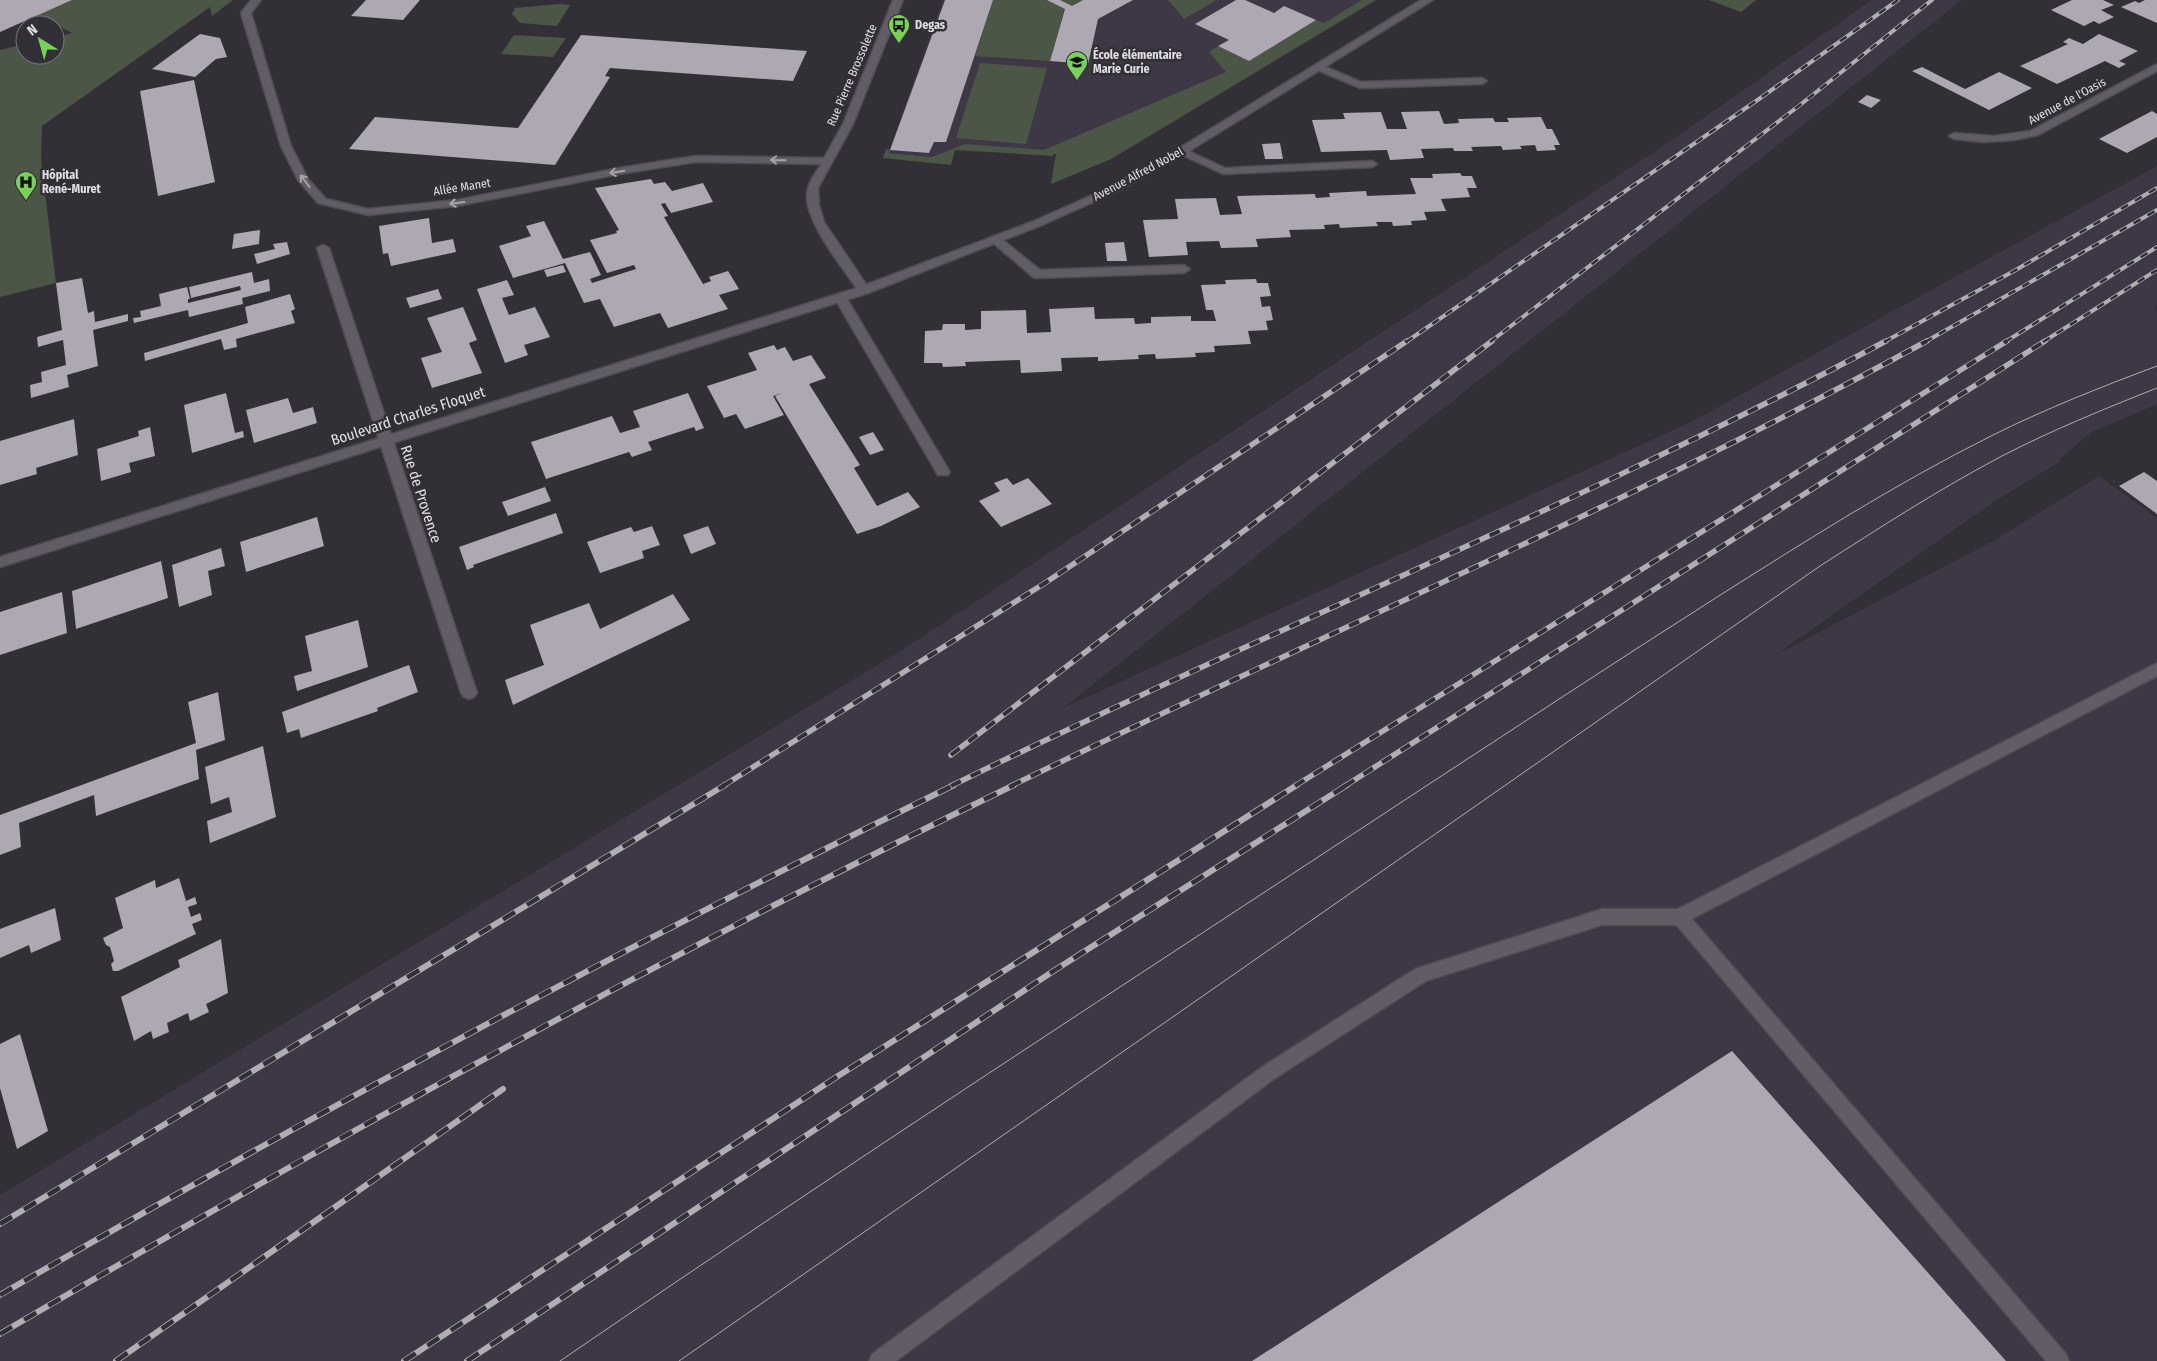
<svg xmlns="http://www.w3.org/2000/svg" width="2157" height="1361" font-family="'Fira Sans Condensed',sans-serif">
<rect width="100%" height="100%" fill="#332f37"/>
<!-- built -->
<path fill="#3e3745" d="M943,0h433l-265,159 -60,25 5,-30 -98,-7 -26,10 -44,-4z
M1872,0h90l-899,708 628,-286 466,-256v140l-3,2 3,2v94l-65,28 -33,27 2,2 -66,40 -220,154 220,-115 104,-64 58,42v843h-2157v-166l907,-548 765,-507z"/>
<!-- green -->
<path fill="#4b5647" d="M72,0h161l-21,16 -2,-9 -168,119 -1,33 15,124 -56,14v-247l25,-6v11h30v-18l17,-4 -35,-18z
M993,0h90l-19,10 -14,51 -75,-5z
M1168,0h49l-33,19z
M1362,0h14l-265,159 -60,25 5,-30h-3v2l-98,-6 -4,15 -68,-7 3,-9 4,1 -1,3 43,4 33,-13 79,6 182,-78 -17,-20 9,-6 31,15 67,-41 8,3z
M1709,0h47l-15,12z
M560,4l10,1 -13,21 -37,-3 -8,-9 3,-6z
M514,35l52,3 -13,19 -52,-3z
M980,63l67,5 -21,76 -70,-6z"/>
<!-- building -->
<path fill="#ada8b2" d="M0,0h72l-72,32z
M366,0h54l-17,20 -52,-4z
M945,0h48l-47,142h-12l-5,11 -39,-3z
M1047,0h13l12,6 11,-6h50l-35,19 -10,45 -38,-3 15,-52z
M1236,0h9l29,13 10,-7 32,14 -67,41 -31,-15 11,-6 -34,-16z
M2072,0h31l11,5 -13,5 13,7 -15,7 -5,-3 -10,5 -33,-16z
M2145,0h12v23l-36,-16 14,-6 4,2z
M200,34l20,4 7,19 -11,2 -21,18 -43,-8z
M2099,34l39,17 -19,10 7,3 -7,4 -14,-7 -48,23 -37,-18 48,-22 -5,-2 6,-4 14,6z
M581,35l226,16 -14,30 -183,-13 -5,8 5,1 -55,88 -206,-16 26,-32 143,11z
M1922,67l43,22 34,-17 33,16 -43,22 -77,-39z
M194,80l21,102 -57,14 -18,-105z
M1867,95l14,5 -10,8 -13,-6z
M1439,111l5,13 15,-1 -1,-4 35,-1 2,4h14l-2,-4 34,-1 6,12h5l8,16h-6l2,5 -19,1 -2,-6 -15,1 2,3 -19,1 -2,-4 -30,1 2,4h-19l-1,-3 -32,1 3,9 -34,2 -3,-10 -66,2 -9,-32 33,-1 -2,-6 38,-1 6,17h20l-6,-17z
M2152,111l5,3v23l-30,16 -28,-14z
M1280,143l3,16h-18l-3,-15z
M1460,173l2,3h10l5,12h-10l3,9 -29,2 5,12 -22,1 3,8 -16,1 1,4 -19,1 -1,-4h-16l2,4 -38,2 -1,-4 -15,1 1,4 -36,1 2,7 -35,2 2,8 -37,1 -2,-7 -33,1 2,13 -39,2 -6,-37 35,-1 -3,-20 41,-1 4,17 22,-1 -5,-18 78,-2 1,4 14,-1 -1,-4 37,-2 1,5 49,-2 -6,-16h23l-1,-4z
M651,179l3,5 11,-2 7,9 31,-8 10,19 -42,11 -6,-10 -4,1 7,12 -4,1 39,67 8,-3 -2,-4 19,-6 11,18 -20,6 9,14 -60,19 -8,-15 -46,14 -14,-28 -16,4 -19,-40 -52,15 -14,-32 32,-10 -5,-10 18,-5 19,38 27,-7 11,23 -11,4 2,4 44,-14 -2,-4 -27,8 -17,-33 27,-7 -1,-2 3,-1 -24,-42z
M429,218l3,25 21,-4 3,13 -65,14 -3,-13 -5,1 -4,-28z
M260,230l-1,14 -27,5 2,-15z
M287,242l3,12 -33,10 -3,-10 21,-5 -2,-5z
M1124,242l3,19h-20l-2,-18z
M563,265l3,7 -19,5 -3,-7z
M252,272l2,11 15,-4 1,12 -28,7 1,6 -54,13 -1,-7 -54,13 -1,-5 8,-1 -1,-6 21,-5 -2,-12 28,-7 3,12h-2v4l53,-13 -1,-4 -49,12 -2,-11z
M82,278l6,35 6,-2 1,11 33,-8v7l-35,9 5,36 -31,9 2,12 -38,11 -1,-13 12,-3 -1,-10 25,-7 -3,-25 -25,7 -1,-10 25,-7 -6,-47z
M1256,279l1,4h11l3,13 -11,1 2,10 8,-1 3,14 -7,1 2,9 -20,1 3,13 -37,2 1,6 -20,1 1,4 -40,2 -1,-5 -17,1 1,4 -41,2v-4l-37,1 1,13 -41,2 -1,-13 -55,2 1,4 -23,1 -1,-4h-18l1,-32 17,-1 1,-6h22v6l16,-1v-18l45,-1 1,23 24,-1 -2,-23 45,-2 1,12 39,-1 1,6 16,-1v-6l40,-1v5h25l-3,-11h-7l-5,-25 25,-1 -1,-4z
M507,280l7,15 -12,3 7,17 26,-8 15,30 -26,8 4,10 -23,8 -28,-74z
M438,289l4,10 -32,9 -4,-10z
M290,294l5,15 -4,2 4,12 -59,16 1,8 -13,3 -3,-11 -76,22 -1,-8 104,-30 -3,-16z
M463,307l14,33 -8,3 13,30 -50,15 -11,-30 21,-6 -15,-34z
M774,345l3,5 8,-3 8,14 18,-6 15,23 -17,6 51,81 -6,3 23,38 31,-14 12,15 -39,19 -24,8 -82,-138 7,-3 -9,3 11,19 -39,14 -9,-15 -12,4 -17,-32 50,-16 -9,-17z
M226,393l9,40 8,-2 1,6 -52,16 -8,-48z
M688,393l16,35 -8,3 -2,-4 -46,15 4,8 -20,7 -3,-5 -83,27 -15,-37 81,-26 8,17 20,-6 -7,-16z
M288,398l5,15 20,-6 4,16 -63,20 -8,-33z
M74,419l4,36 -42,13 1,6 -37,11v-44z
M150,427l5,29 -26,7 2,9 -30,9 -4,-32 42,-13 -1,-5z
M873,432l11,18 -14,5 -11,-18z
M2144,472l13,9v33l-38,-28z
M1007,478l6,7 15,-7 24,26 -51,23 -22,-26 21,-10 -6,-8z
M545,487l6,14 -43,15 -6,-14z
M556,513l7,20 -90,32 1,2 -7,3 -8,-23z
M317,517l7,29 -78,26 -6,-30z
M652,526l8,19 -18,6 2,7 -44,15 -13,-31 44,-15 3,5z
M708,526l8,18 -25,10 -8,-19z
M221,548l4,18 -17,5 4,24 -33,12 -7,-42z
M161,561l7,37 -92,31 -4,-38z
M62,592l5,41 -67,22v-43z
M673,594l17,26 -177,85 -8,-25 39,-15 -14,-40 59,-22 11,26z
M358,620l10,47 -71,24 -3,-15 18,-5 -7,-35z
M409,665l9,27 -41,16 1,3 -77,27 -2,-9 -12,4 -5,-21z
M218,692l7,48 -29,10 3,29 -103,37 -2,-21 -75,28 2,24 -21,8v-40l196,-72 -8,-41z
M263,746l13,71 -66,26 -3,-22 25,-9 -3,-15 -18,7 -6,-37z
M179,878l7,23 9,-4 2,7 -9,3 3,10 9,-4 2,7 -10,4 4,10 -78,37h-5l-2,-7 3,-3 -4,-14 -4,-2 -3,-7 20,-10 -8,-30 40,-18 1,8z
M55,908l6,32 -30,13 -2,-8 -29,13v-29z
M221,939l7,54 -22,11 3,8 -19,9 -2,-8 -21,10 2,9 -16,7 -2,-8 -17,10 -13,-44 59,-30 -2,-7z
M20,1034l28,97 -31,18 -17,-61v-44z
M1732,1051l274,310h-754z"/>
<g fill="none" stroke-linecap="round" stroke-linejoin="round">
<!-- lane casing -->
<g stroke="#4e4b51" stroke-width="3">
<path id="lane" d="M1319,64l42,18 121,-4 5,3 -5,3 -122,4 -45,-19v-4z
M1182,148l43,20 147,-7 5,3 -5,3 -149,7 -45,-21 -1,-2z
M995,236l4,1 41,33 144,-5 6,4 -6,4 -147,5 -4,-1 -42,-36 -2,-2z
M840,293l6,4 102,172 2,3 -2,3h-10l-104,-178z
M1680,909l6,3 380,442 3,7h-23l-372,-439 -2,-5 2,-5z"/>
</g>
<!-- street casing -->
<g stroke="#4e4b51" stroke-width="3">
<path id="street" d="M251,0h10l-10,13 40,133 17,33 18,20 42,10 89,-9 162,-32 76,-12 129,2 19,-34 50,-124h10l-50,124 -35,64 1,17 5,17 46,68 -2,3h-8c-16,-24 -61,-77 -52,-105 2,-8 9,-17 13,-24l-126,-2 -76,12 -162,32 -89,9 -50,-12 -20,-23 -17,-34 -40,-133z
M2157,64v7l-119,64 -24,5 -30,2 -30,-3 -5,-3 5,-3 40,3 36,-5z
M323,245l6,3 148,445 -3,4 -5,2 -5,-2 -3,-4 -144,-445z
M2157,663v13l-471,246 -6,3h-78l-176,56 -152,98 -378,282h-27l3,-7 390,-287 153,-98 187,-60h76z"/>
</g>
<!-- secondary casing -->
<g stroke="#4e4b51" stroke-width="3">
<path id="secondary" d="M1421,0h12l-247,153 -70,39 -74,33 -174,68 -868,274v-10l860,-270 174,-66 74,-33 70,-39z"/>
</g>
<!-- lane -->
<use href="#lane" fill="#615c65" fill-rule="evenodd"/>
<!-- street -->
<use href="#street" fill="#615c65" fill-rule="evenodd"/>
<!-- secondary -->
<use href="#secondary" fill="#615c65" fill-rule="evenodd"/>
<!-- tram -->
<path stroke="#b0adb3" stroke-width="1" d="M560,1361c284,-195 573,-382 860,-571 98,-64 195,-128 294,-191 90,-57 181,-115 277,-163 54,-27 110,-49 166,-70
M679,1361l1141,-795c59,-38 118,-76 180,-109 50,-26 104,-48 157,-69"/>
<!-- rail-far2 casing -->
<g stroke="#b0adb3" stroke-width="4">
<path id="rail-far2" d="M1406,342l353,-243 139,-99
M1490,342l310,-237 132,-105
M1884,342l130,-71 143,-83
M1925,342l232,-132
M2005,342l152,-95
M2043,342l114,-72"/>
</g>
<!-- rail-far1 casing -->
<g stroke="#b0adb3" stroke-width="5.5">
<path id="rail-far1" d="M951,755l541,-414
M723,786l322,-203 362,-242
M951,786c310,-153 631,-282 935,-445
M1011,786c305,-149 618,-282 916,-445
M1295,786l712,-445
M1345,786l700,-445"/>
</g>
<!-- rail casing -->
<g stroke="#b0adb3" stroke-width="6">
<path id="rail" d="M0,1224l725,-439
M0,1295c312,-181 630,-351 954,-510
M0,1334c332,-195 668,-381 1014,-549
M116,1361l387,-272
M404,1361l434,-285 459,-291
M467,1361l588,-391 292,-185"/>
</g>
<!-- rail-far2 -->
<use href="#rail-far2" stroke="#332f37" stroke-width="2.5" stroke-dasharray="8" stroke-linecap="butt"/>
<!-- rail-far1 -->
<use href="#rail-far1" stroke="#332f37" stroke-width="4" stroke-dasharray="11" stroke-linecap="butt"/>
<!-- rail -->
<use href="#rail" stroke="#332f37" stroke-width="4.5" stroke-dasharray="14" stroke-linecap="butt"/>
</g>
<!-- one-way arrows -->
<defs><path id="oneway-shaft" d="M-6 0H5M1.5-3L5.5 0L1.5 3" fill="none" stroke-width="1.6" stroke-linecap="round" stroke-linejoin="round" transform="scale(1.25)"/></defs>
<g stroke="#a7a4aa">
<use href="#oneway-shaft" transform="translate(778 160) rotate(-179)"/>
<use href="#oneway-shaft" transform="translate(617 172) rotate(170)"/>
<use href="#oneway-shaft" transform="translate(305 181) rotate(-127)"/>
<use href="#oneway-shaft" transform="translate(457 203) rotate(172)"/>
</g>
<!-- icons -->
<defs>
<g id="bus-pin" transform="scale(1.125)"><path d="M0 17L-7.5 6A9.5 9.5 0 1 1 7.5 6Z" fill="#79d157" stroke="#332f37"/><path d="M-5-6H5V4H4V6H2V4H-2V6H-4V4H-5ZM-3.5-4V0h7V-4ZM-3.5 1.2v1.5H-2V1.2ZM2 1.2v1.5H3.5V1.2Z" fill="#111"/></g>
<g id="school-pin" transform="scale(1.125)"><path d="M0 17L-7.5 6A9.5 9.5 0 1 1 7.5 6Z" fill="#79d157" stroke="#332f37"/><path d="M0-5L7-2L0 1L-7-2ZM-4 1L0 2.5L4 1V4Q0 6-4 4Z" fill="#111"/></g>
<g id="hospital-pin" transform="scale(1.125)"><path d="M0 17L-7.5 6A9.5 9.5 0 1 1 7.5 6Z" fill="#79d157" stroke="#332f37"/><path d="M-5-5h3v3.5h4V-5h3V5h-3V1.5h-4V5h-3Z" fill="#111"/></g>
</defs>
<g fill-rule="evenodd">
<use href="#bus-pin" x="899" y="25"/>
<use href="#school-pin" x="1077" y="62"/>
<use href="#hospital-pin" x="26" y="182"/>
</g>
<g text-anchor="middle" stroke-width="5" stroke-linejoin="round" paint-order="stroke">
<!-- far-poi labels -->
<g font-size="12" font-weight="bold" fill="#e1dee3" stroke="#332f37" text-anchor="start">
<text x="915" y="29">Degas</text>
<text x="1093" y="59">École élémentaire<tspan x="1093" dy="14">Marie Curie</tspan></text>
<text x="42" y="179">Hôpital<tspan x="42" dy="14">René-Muret</tspan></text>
</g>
<!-- far-street labels -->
<g font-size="12" fill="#e1dee3" stroke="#332f37">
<text transform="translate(852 75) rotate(-67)" y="4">Rue Pierre Brossolette</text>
<text transform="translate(2067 101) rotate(-28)" y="4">Avenue de l'Oasis</text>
<text transform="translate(1138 174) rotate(-28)" y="4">Avenue Alfred Nobel</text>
<text transform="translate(462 187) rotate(-9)" y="4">Allée Manet</text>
</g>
<!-- street labels -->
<g font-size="15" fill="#e1dee3" stroke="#332f37">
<text transform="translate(408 416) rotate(-18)" y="5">Boulevard Charles Floquet</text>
<text transform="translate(421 494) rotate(72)" y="5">Rue de Provence</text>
</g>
</g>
<!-- north arrow -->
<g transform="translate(40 40) rotate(323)"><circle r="24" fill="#332f37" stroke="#79757c"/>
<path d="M0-4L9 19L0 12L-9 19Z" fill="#79d157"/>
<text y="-8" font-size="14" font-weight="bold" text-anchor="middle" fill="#e1dee3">N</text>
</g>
</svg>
